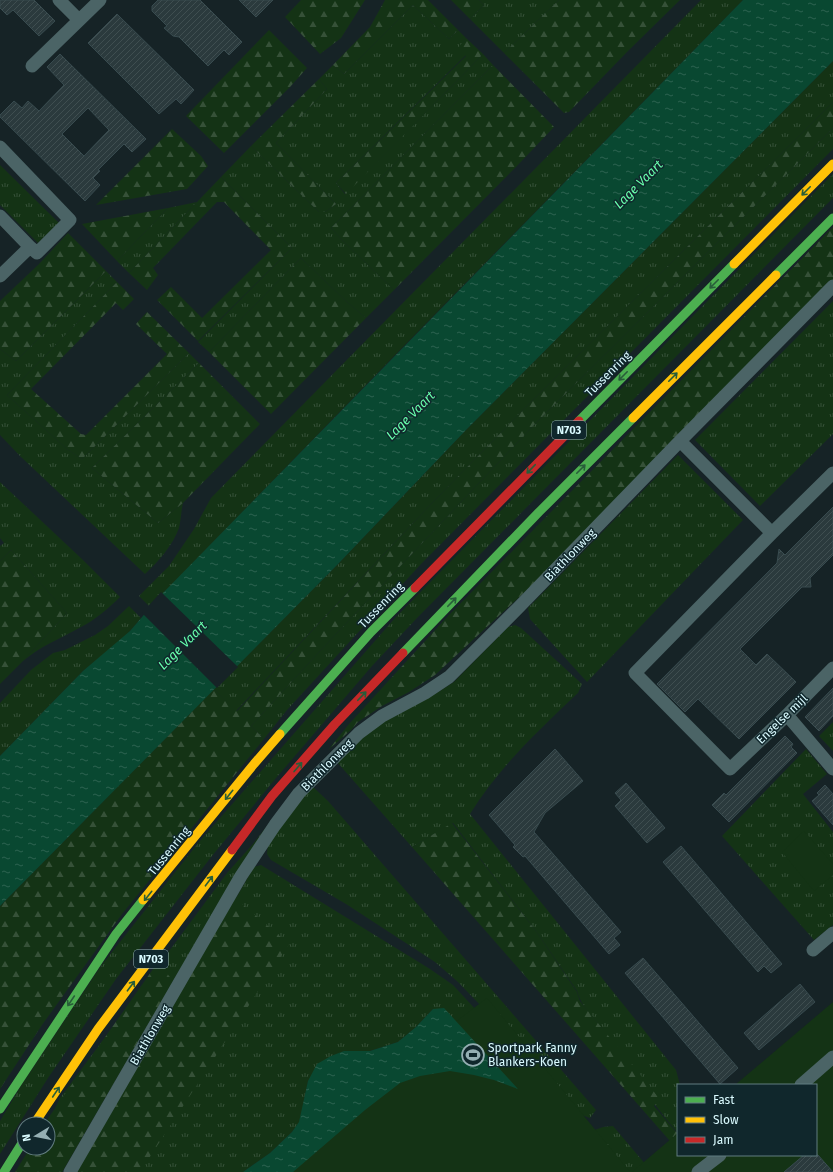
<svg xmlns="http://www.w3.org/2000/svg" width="833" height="1172" font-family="'Fira Sans',sans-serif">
<defs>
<pattern id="grass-tufts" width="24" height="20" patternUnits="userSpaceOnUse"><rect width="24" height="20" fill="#143315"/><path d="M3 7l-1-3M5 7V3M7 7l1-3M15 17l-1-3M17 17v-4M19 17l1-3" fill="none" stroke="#365138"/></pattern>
<pattern id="forest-firs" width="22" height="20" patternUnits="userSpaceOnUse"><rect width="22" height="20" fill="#143315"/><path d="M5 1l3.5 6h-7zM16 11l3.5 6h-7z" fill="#365138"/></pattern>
<pattern id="water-ripples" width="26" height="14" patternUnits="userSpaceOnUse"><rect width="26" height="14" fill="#094831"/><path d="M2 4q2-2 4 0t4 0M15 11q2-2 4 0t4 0" fill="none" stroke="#2c6350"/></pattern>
<pattern id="building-hatch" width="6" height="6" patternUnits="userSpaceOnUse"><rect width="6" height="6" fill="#2b3a3d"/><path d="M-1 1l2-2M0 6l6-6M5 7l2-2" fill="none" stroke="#3f4e50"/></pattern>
</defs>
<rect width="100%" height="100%" fill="#162326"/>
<!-- grass -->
<path fill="url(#grass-tufts)" d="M479,0h80l-55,53 -34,-34 14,-14z
M701,0h42l-351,358 -242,249 -11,-11 30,-30 25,-37 17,-31z
M413,5l36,34 9,-9 8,8 -7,10 7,7 -130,128 9,11 104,-105 34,-35 10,11 -162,163 12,13 51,49 -28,28 -19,-16 -46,-44 -92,94 -11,-10 94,-94 -71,-71 30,-31 68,66h6l11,-8 -60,-61 51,-54 -8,-10 14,-14 11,9z
M833,61v41l-300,298 -102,104 -195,207 -22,-22 125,-126 126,-132z
M833,128v21l-412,415 -134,146 -23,29 -13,-13 69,-75 214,-226z
M0,165l59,58 -21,20 -38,-38z
M833,174v24l-416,420 -45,48 -96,112 -64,78 -96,123 -68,99 -48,76v-33l21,-35 80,-120 98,-124 196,-224z
M197,202l-68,71 -12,-12 51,-53z
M106,271l11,11 -110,113 60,54 15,10 107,-106 10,10 -107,105 66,55 25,-20c-2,8 -2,17 -4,25 -6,17 -21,34 -34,46l-125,-118 -20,-21v-86l16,12z
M833,301v133l-73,72 -65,-66z
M678,455l65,65 -156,162 -57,-63 -2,-11z
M0,482l83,78 37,37c-11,11 -25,23 -39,30 -21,12 -41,19 -59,35l45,-49 -56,-63 -11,11v-15l4,-3 -4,-5z
M129,606l12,12 -11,13 -16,15 -31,25 -83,85v-53l31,-33 22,-17 12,-3 30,-15 13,-9z
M515,625l6,3 61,56 -4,9c-41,39 -78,73 -108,121l206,256 4,15h-2v65l-8,-9 7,-9c-28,-33 -52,-69 -76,-105 -9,-12 -20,-21 -24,-36l-41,-60 -83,-108 -41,24 -76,-86 25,-26 26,-17 43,-21 24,-15 54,-55z
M833,722v29l-14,-15z
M806,749l21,25 -24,20 30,38v93l-19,15 -92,-104z
M312,786l16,15 268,309 -6,8 -11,-4 -95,-105 -26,-27 -23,-20 -89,-58 -75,-44 -4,-6 1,-11z
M274,817l-101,164 -111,191 -14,-24v-24l12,-26 167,-225 25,-28z
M261,865l169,104 23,16 136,147 14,-5 10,-1 39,46h-72l-147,-163 -17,18 -18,15 -28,9h-26l-36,30 -8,41 -8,10 -22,21 -27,19h-167l178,-305z"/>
<!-- forest -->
<path fill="url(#forest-firs)" d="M301,0h64l-24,38 -21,16 -35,-37z
M385,0h43l30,30 -9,9 -36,-34 -69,69 -11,-9 37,-38z
M451,0h28l5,5 -14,14z
M559,0h121l-53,52 -58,60 -5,1 -60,-60z
M269,30l38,38 -17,19 -66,66 -38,-37z
M466,38l17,16 -34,35 -103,105 -10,-11 130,-127 -8,-8z
M493,65l61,62 -38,40 -122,123 -51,-49 -12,-13z
M319,79l8,10 -51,54 60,61 -11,8h-6l-68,-66z
M833,102v26l-299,297 -214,226 -69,75 13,13 -142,175 -80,111 -42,64v-183l214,-217 23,22 194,-207 102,-104z
M172,129l29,27 7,10 -21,23 -91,16z
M221,177l71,71 -94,93 -41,-41 14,-13 31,31 69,-68 -47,-48h-7l-64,66 5,7 -11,15 -18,-17z
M168,208l-51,53 -35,-37z
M833,227v53l-304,308 -94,87 -26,17 -27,14 -24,16 -7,8 -23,20 21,-26 99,-108z
M68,233l38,38 -90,90 -16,-12v-48l39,-37z
M301,258l46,44 19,16 -95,96 -62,-62z
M117,282l17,17 -11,11 -7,-7 -85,86 50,45 5,1 81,-81 -31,-30 11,-12 42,41 -107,106 -15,-10 -60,-54z
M199,363l61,61 -77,79 -25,20 -66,-55z
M11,550l56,63 -45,49 -22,22v-123z
M452,823l84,108 41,61 3,9 79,97 -5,8 23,27 -7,8 -258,-294z
M234,897l55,47 -149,228h-64z
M158,962l15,19 -111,191h-47l15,-24h18v-24h-4z"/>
<!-- pitch -->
<path fill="#143315" d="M804,831l29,33v11l-19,16 -32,-39z
M487,998l143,174h-361l67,-59z
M833,1002v170h-201l46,-39v22h138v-70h-81z"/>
<!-- water -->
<path fill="url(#water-ripples)" d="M743,0h90v61l-368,370 -126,132 -339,343v-150l83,-85 47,-40 31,-36z
M444,1008l74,81 -24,-9 -20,-5 -24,-4 -30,5 -20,7 -35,27 -72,62h-50l27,-19 22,-21 7,-10 9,-41 9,-17 14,-8 13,-5h26l28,-9 18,-15 17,-18z"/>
<!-- pier -->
<path fill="#162326" d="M161,592l77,75 -21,21 -75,-75z"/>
<!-- building -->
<path fill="url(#building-hatch)" stroke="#384b4f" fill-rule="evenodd" d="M0,0h34l21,21 -16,15 -26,-26 -6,5 -7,-7z
M158,0h42l42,42 -13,13 -5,-5 -16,16 -29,-29 -6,-1 -9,-8 3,-2 -15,-15v-5z
M239,0h34l-17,17z
M117,14l77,76 -13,14 -5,-5 -17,15 -71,-71z
M60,54l86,85 -14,13 -8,-8 -26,26 2,1 -7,7 7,7 -15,16 -85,-84v-2l14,-14 8,7 6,-7 11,10 25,-26 -17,-18zM88,108l21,22 -25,26 -22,-22z
M833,507v48l-23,23 1,9h-9l-62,62 16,16 11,-11 29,28 -57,57 -41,-40 -13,13 -28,-28 120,-121 2,-14 6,6z
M833,688v28l-14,15 -14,-14z
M785,736l8,8 -2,3 6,6 -68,69 -17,-17 12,-12 2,2z
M555,749l28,32 -38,32 -11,19 87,100 -7,6 6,7 -11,9 -84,-98 -2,1 -10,-10 2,-2 -26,-30z
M626,783l39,45 -18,15 -32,-37 6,-6 -6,-7z
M825,785l8,9v31l-21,-24 7,-6 -2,-2z
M681,846l101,118 -11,9 -7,-7 -6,6 -95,-110z
M643,958l95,110 -18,16 -95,-111z
M800,984l15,18 -56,48 -15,-17z
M804,1155h14l15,17h-49z"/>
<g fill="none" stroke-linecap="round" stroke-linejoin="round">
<!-- street -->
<path stroke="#4b6466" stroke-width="13" d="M59,0l20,20
M32,66l68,-66
M0,147l70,73 -33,33 -7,-6 -30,29
M0,216l30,31
M680,441l92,92
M833,473l-61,60 -137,140 95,96 57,-54 46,-47
M787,715l46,54
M813,950l20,-17
M801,1085l32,-28
M70,1172l171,-296 34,-51 24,-32 60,-60 23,-17 43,-23 24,-16 69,-69 162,-167 153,-155
M698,1172l22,-17"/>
<!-- fast -->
<path stroke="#4caf50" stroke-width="9" d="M776,275l57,-57
M579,421l155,-157
M403,653l137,-142 93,-93
M280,734l91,-102 44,-44
M0,1109l116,-175 27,-34
M4,1172l20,-32"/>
<!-- slow -->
<path stroke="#ffc107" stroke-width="9" d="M734,264l99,-100
M633,418l143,-143
M143,900l111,-136 26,-30
M34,1124l64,-95 134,-179"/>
<!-- jam -->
<path stroke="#c62828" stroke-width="9" d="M415,588l164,-167
M232,850l40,-54 63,-72 68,-71"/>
</g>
<!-- one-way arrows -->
<defs><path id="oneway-shaft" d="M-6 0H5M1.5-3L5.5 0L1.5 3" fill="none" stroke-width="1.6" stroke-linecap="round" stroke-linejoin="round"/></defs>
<g stroke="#285d3a">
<use href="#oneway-shaft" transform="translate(806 191) rotate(135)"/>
<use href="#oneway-shaft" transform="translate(714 284) rotate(135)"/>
<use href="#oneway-shaft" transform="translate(623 376) rotate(135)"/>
<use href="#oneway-shaft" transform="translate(673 377) rotate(-45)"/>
<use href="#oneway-shaft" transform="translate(531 469) rotate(134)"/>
<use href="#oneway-shaft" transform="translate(581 469) rotate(-45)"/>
<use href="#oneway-shaft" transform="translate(452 602) rotate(-46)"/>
<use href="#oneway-shaft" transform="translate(362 696) rotate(-46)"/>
<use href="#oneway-shaft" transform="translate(298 767) rotate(-49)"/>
<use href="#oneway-shaft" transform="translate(229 795) rotate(129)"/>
<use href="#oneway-shaft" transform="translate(209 881) rotate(-53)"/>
<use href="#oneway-shaft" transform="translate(148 896) rotate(129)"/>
<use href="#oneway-shaft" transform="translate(131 986) rotate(-53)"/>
<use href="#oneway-shaft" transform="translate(71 1001) rotate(124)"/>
<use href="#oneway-shaft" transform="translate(56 1092) rotate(-56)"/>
</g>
<!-- icons -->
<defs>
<g id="stadium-ring" transform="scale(1.15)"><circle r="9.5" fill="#10272c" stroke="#95afb3" stroke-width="1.5"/><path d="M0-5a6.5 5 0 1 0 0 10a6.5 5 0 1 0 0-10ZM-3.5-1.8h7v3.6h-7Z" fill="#95afb3"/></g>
</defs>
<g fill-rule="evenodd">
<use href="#stadium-ring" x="473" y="1055"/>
</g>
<g text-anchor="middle" stroke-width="3" stroke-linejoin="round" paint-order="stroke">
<!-- shield labels -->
<g fill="#10272c" stroke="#9dbbc0" stroke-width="1">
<rect x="552" y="421" width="34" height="18" rx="3"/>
<rect x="134" y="950" width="34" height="18" rx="3"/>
</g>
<g font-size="11" font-weight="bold" fill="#dafbff">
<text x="569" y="434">N703</text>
<text x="151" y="963">N703</text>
</g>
<!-- street labels -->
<g font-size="12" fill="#dafbff" stroke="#10272c">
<text transform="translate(608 374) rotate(-45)" y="4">Tussenring</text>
<text transform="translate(570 555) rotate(-46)" y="4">Biathlonweg</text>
<text transform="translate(381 605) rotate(-46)" y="4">Tussenring</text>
<text transform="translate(782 719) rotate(-44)" y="4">Engelse mijl</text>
<text transform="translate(327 765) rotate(-45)" y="4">Biathlonweg</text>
<text transform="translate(169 851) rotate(-51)" y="4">Tussenring</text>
<text transform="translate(150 1035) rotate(-60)" y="4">Biathlonweg</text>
</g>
<!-- poi labels -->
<g font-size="12" fill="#dafbff" stroke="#10272c" text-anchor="start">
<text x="488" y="1052">Sportpark Fanny<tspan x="488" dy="14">Blankers-Koen</tspan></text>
</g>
<!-- water labels -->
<g font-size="13" font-style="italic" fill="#68ffac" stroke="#10272c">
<text transform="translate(638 184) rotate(-45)" y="5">Lage Vaart</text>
<text transform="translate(410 415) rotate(-45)" y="5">Lage Vaart</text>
<text transform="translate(182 645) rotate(-45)" y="5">Lage Vaart</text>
</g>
</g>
<!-- legend -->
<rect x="677" y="1084" width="140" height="72" fill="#10272c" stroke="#617c80"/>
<rect x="685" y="1097" width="20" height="6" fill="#4caf50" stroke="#617c80"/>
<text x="713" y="1104" font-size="12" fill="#dafbff">Fast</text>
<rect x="685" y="1117" width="20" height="6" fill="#ffc107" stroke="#617c80"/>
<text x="713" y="1124" font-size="12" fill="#dafbff">Slow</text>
<rect x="685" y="1137" width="20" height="6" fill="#c62828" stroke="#617c80"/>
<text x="713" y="1144" font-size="12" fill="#dafbff">Jam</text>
<!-- north arrow -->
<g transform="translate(36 1136) rotate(260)"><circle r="19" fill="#10272c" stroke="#617c80"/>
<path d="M0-3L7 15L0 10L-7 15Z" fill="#95afb3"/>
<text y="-6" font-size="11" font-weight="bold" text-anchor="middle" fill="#dafbff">N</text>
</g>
</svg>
